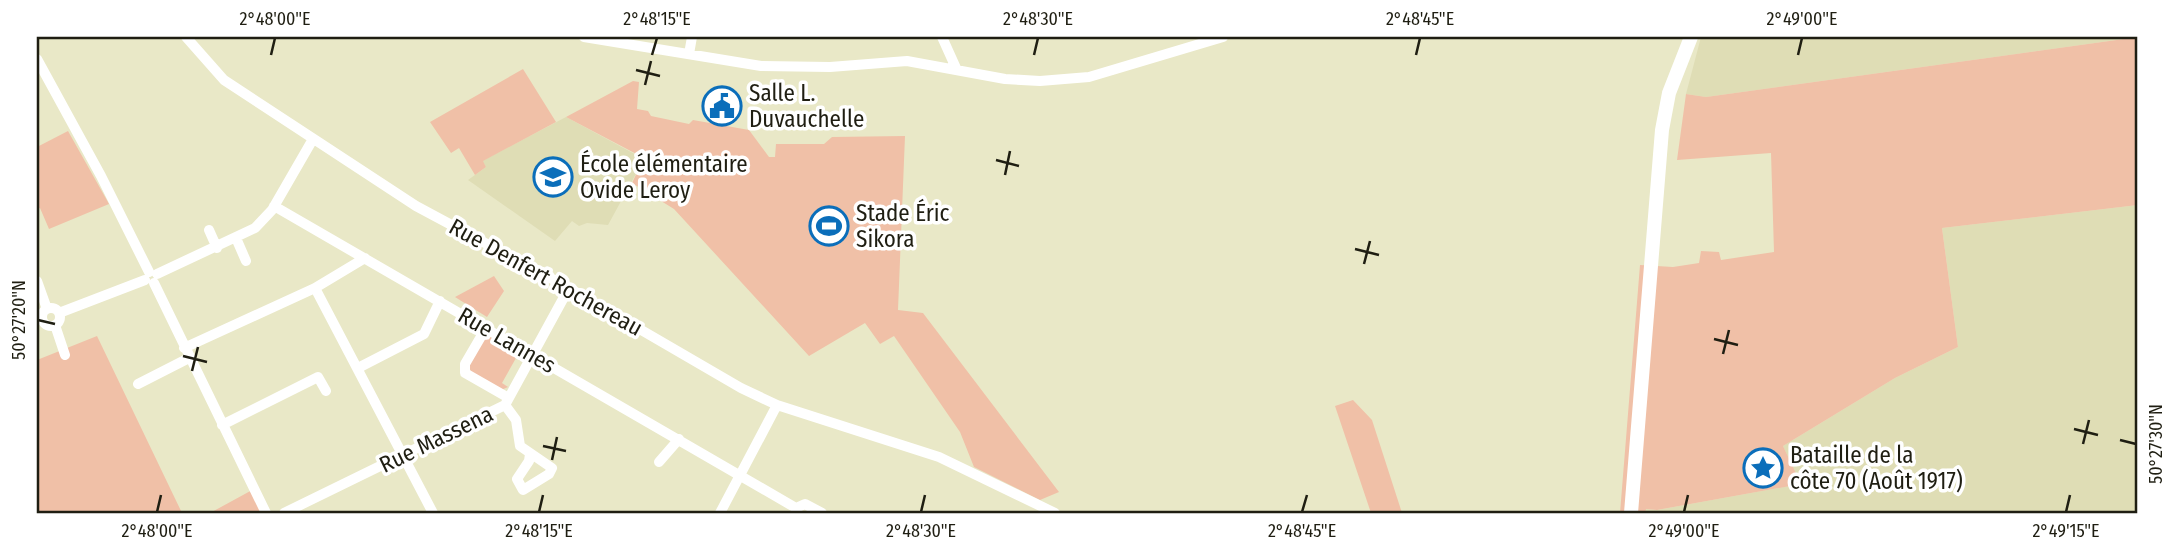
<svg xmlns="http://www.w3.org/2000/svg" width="2175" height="550" font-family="'Fira Sans Condensed',sans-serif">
<rect width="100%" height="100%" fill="#e9e8c7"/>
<!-- built -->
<path fill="#dfddb5" d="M1701,37h437l-432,60 -20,-3z
M566,117l78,42 -36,66 -21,-2 -8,3 -7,-5 -17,20 -87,-61 18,-13 -4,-6z
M2138,205v308h-493v-4l12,1 143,-26 -17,-38 112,-68 63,-31 -16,-119z"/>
<!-- green -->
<path fill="#f0c0a7" d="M2138,37v168l-196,23 16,119 -63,31 -112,68 18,38 -144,26 -11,-1 -1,4h-25l20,-248 33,2 26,-4 2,-12 18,1 2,8 53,-8 -3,-99 -94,7 9,-66 20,3z
M523,69l33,53 -73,39 3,6 -11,8 -16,-27 -8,5 -21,-31z
M633,81l6,1 -2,27 11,2 3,5 38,8 4,-4 56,10 20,27h6l1,-13h48l8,-7 73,-1 -7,174 25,3 136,179 -19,8 -66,-33 -14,-35 -66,-96 -14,8 -15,-21 -56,33 -135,-147 -42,-26 12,-25 -78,-41z
M68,131l41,73 -60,25 -9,-21 -3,1v-62z
M494,276l10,15 -17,26 -32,-20z
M97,336l85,177h-145v-153z
M493,337l29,16 2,6 -1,3 -7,-4 -14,25 6,4 -7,3 -30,-18 -2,-6 16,-28z
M1353,400l19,20 30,93h-31l-36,-107z
M254,489l12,24h-56z"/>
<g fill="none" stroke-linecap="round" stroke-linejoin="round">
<!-- street -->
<path stroke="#fff" stroke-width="10" d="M186,37l38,43 192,126 153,82 172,100 36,17 162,52 116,56
M584,37l177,29 69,1 77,-6 98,18 35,2 49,-4 134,-40
M942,37l14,31
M689,54l3,-17
M37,59l64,117 48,96
M274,206l522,302
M209,230l8,18
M236,238l10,23
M157,274l98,-46 17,-18 41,-71
M37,281l10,28
M154,283l112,230
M315,288l118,225
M42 317a9 9 0 1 1 18 0a9 9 0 1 1-18 0Z
M59,313l86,-33
M55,325l10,30
M486,328l-21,36v9l42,24
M184,348l131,-60 50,-30
M358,368l66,-34 16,-33
M138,384l51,-26
M505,405l11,15 4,26 32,22 -3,6 -26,16 -6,-11 12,-18 1,-7
M222,425l96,-48 8,14
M659,462l20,-23
M796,508l9,-4 17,9
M284,513l221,-108 64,-117
M720,513l57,-108"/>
<!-- secondary -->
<path stroke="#fff" stroke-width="14" d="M1631,513l31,-383 7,-37 22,-56"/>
</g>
<!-- ticks -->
<path fill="none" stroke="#1f1e12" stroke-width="2.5" d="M271,55l4,-17M652,55l5,-17M1034,55l4,-17M1416,55l4,-17M1798,55l4,-17M636,70l24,6M645,85l6,-24M996,160l23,6M1005,175l5,-24M1355,249l24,6M1364,264l6,-23M38,320l17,4M1714,339l24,6M1723,354l6,-24M183,356l24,6M192,371l6,-24M2074,429l24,6M2120,440l16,4M2083,444l6,-24M543,446l23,5M552,460l5,-23M157,512l4,-17M539,512l4,-17M921,512l4,-17M1302,512l5,-17M1684,512l4,-17M2066,512l4,-17"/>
<!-- icons -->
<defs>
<g id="civic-ring" transform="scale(2.0125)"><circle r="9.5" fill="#fff" stroke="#0b6eba" stroke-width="1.5"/><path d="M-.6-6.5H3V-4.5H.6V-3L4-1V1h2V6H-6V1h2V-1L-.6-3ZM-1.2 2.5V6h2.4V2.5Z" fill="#0b6eba"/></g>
<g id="school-ring" transform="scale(2.0125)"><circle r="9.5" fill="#fff" stroke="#0b6eba" stroke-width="1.5"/><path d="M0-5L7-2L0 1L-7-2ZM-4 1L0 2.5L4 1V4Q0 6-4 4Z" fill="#0b6eba"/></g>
<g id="stadium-ring" transform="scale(2.0125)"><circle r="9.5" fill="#fff" stroke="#0b6eba" stroke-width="1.5"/><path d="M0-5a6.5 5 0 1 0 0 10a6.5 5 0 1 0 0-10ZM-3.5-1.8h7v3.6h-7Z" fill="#0b6eba"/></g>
<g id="sight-ring" transform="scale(2.0125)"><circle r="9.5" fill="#fff" stroke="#0b6eba" stroke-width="1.5"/><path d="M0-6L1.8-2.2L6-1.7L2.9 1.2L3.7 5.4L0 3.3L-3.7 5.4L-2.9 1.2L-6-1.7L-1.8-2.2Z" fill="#0b6eba"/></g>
</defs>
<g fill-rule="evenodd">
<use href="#civic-ring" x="722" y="106"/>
<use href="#school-ring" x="553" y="177"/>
<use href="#stadium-ring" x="829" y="226"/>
<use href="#sight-ring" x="1763" y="468"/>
</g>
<g text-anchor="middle" stroke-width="7" stroke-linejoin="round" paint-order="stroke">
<!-- poi labels -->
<g font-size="23" fill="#1f1e12" stroke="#fff" text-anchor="start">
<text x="749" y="101">Salle L.<tspan x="749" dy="26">Duvauchelle</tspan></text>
<text x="580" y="172">École élémentaire<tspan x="580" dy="26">Ovide Leroy</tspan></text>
<text x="856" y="221">Stade Éric<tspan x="856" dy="26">Sikora</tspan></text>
<text x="1790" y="463">Bataille de la<tspan x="1790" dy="26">côte 70 (Août 1917)</tspan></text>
</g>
<!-- street labels -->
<g font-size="23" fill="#1f1e12" stroke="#fff">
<text transform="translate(546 277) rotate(29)" y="8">Rue Denfert Rochereau</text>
<text transform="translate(507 340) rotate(30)" y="8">Rue Lannes</text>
<text transform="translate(436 439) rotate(-26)" y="8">Rue Massena</text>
</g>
</g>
<!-- border -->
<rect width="2175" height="550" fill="none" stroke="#ffffff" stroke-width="77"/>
<rect x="38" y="38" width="2098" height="474" fill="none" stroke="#1f1e12" stroke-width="2.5"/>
<g font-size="18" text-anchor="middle" fill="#1f1e12">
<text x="275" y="25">2°48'00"E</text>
<text x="657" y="25">2°48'15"E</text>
<text x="1038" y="25">2°48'30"E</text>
<text x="1420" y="25">2°48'45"E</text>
<text x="1802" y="25">2°49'00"E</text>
<text transform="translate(19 320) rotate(-90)" y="6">50°27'20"N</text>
<text transform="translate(2156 444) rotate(-90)" y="6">50°27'30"N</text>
<text x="157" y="537">2°48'00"E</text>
<text x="539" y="537">2°48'15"E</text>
<text x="921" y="537">2°48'30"E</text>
<text x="1302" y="537">2°48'45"E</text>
<text x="1684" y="537">2°49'00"E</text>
<text x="2066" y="537">2°49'15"E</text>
</g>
</svg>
